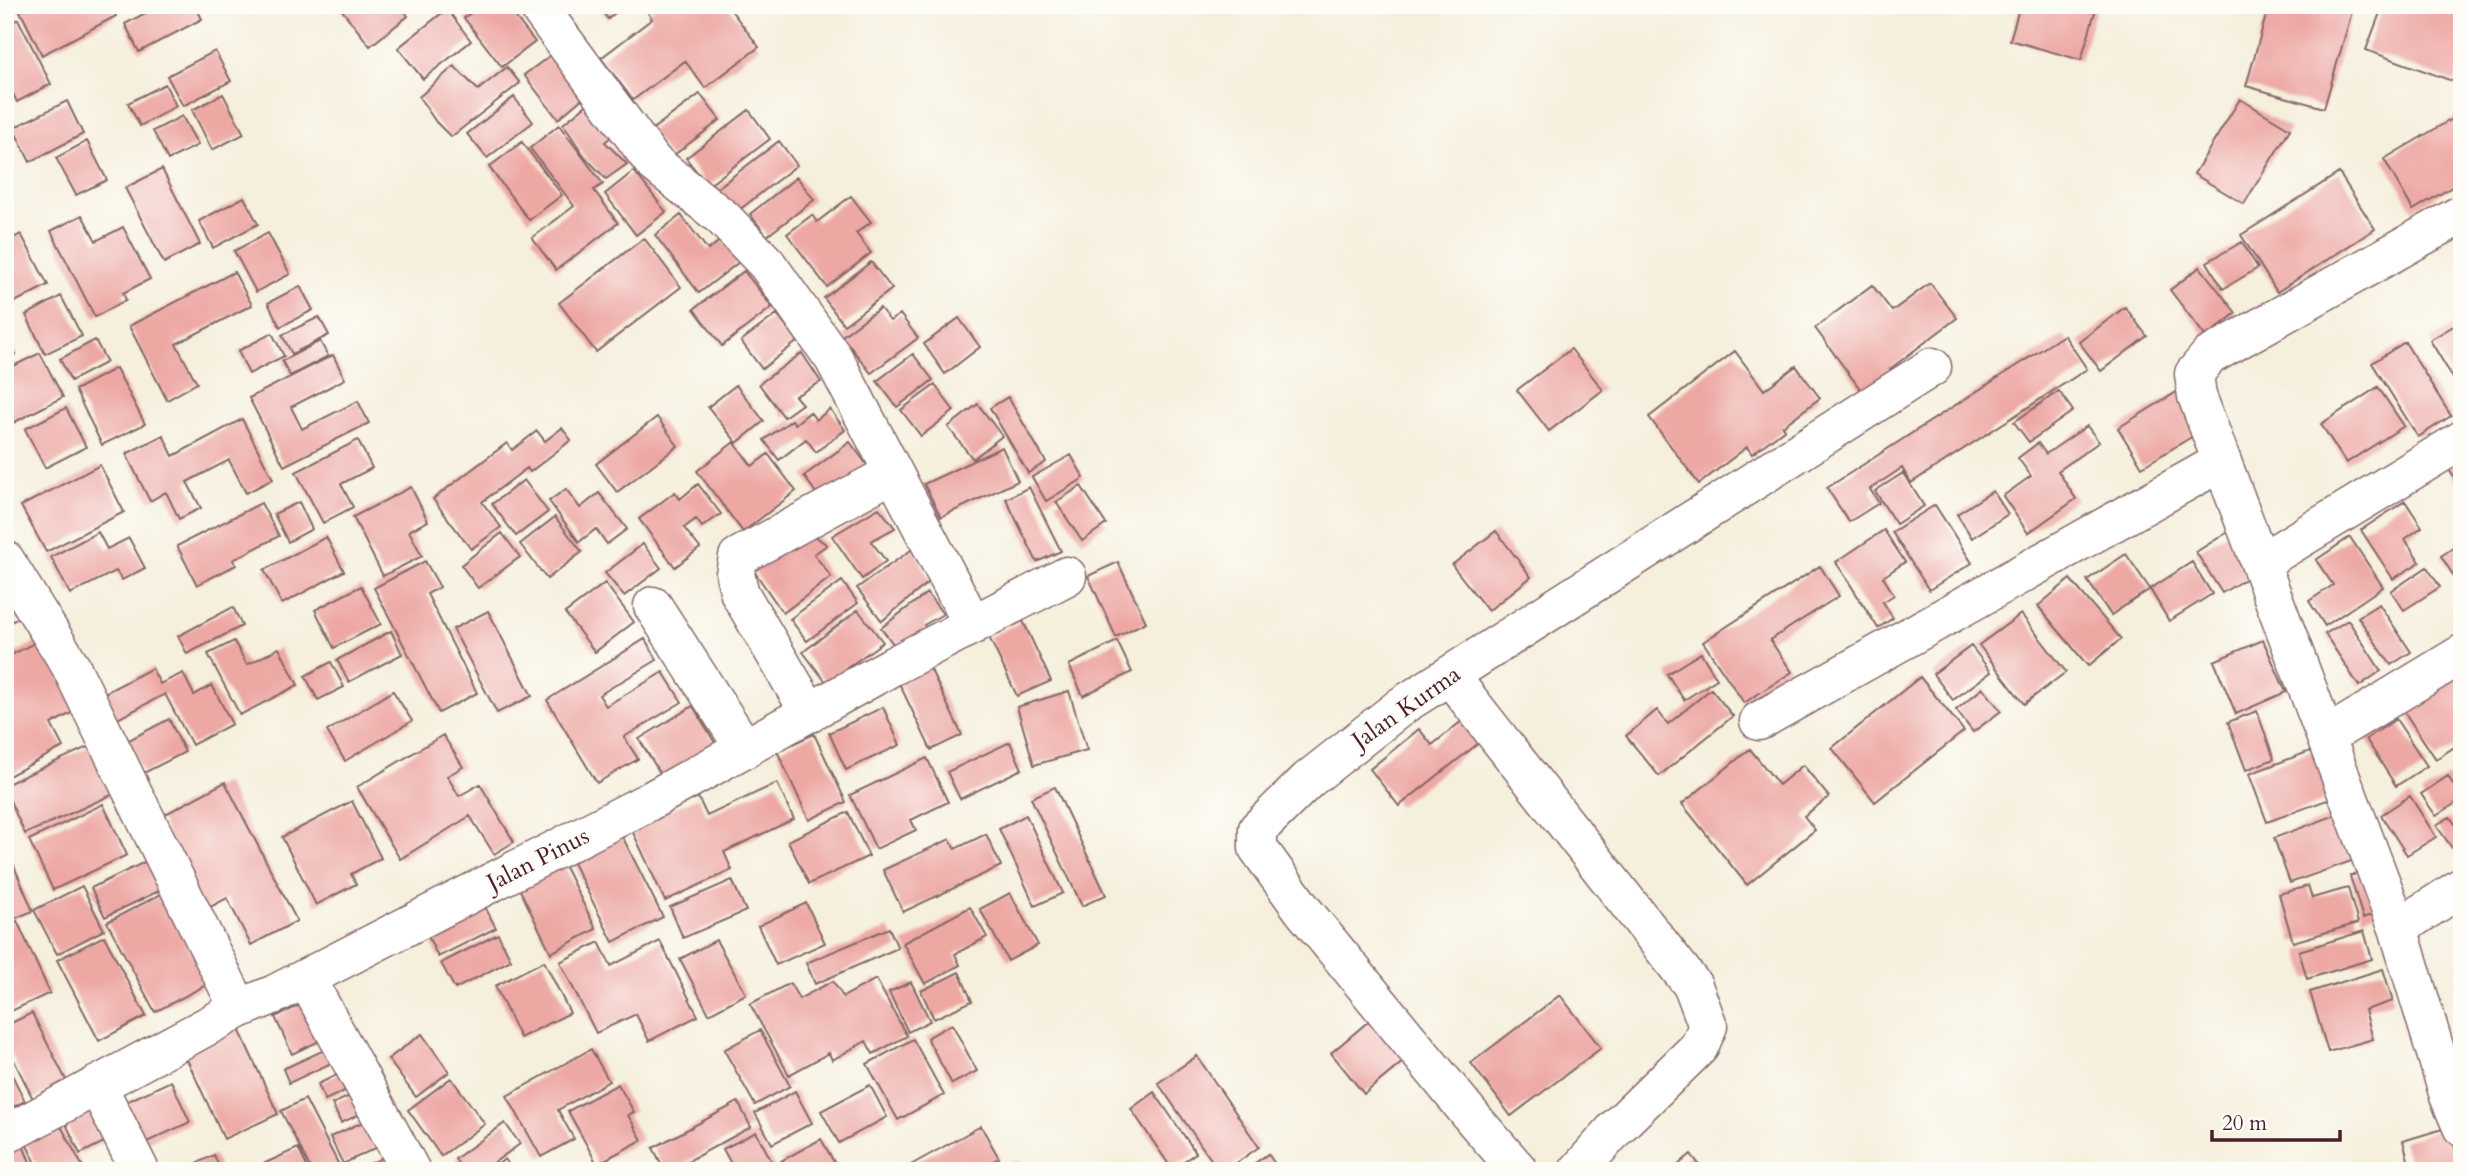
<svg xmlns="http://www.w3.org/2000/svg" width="2467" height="1176" font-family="Cardo,serif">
<rect width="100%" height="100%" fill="#fdfcf7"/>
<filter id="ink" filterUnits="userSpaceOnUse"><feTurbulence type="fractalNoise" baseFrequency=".0143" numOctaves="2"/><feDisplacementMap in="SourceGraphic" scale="14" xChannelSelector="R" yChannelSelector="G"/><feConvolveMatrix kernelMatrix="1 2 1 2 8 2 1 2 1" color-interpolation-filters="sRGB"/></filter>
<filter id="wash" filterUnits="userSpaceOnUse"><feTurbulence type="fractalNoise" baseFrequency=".00686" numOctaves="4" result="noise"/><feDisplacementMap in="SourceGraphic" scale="28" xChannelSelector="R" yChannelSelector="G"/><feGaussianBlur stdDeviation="1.57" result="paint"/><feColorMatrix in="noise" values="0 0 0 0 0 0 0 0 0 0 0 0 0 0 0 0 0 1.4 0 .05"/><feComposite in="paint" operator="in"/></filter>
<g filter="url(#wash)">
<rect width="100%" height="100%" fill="#f5efdc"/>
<g id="blocks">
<!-- building -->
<path fill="#eda8a4" d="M17,5h94l5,11 -74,39z
M160,5h35l7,14 -63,33 -14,-28z
M338,5h62l8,11 -38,30z
M481,5h25l29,37 -33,25 -38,-49z
M597,5h27l-16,14z
M657,5h70l32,42 -54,41 -20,-27 -52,39 -32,-42 51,-39 -4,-6z
M2020,5h77l-16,55 -71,-20z
M2269,5h85l-30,103 -78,-22z
M2383,5h79v57l-7,20 -89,-32z
M447,9l24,32 -48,38 -25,-31z
M18,19l33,65 -34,18 -12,-24v-52z
M215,51l16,30 -48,25 -16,-30z
M551,55l33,42 -26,22 -34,-44z
M454,66l24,24 29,-23 13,16 -69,54 -15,-15 -17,-25z
M165,84l11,22 -36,20 -12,-23z
M223,94l21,40 -32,16 -20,-40z
M700,94l20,26 -50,38 -20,-27z
M514,97l19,25 -46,36 -20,-24z
M2240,99l50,30 -46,75 -50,-30z
M67,101l16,33 -53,28 -17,-34z
M590,102l24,32 -9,8 22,22 -21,15 -21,-22 -22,-33z
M749,110l21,29 -62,47 -22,-28z
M2462,113v68l-49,29 -29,-51z
M182,116l16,29 -30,15 -15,-29z
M559,125l44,59 -9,6 24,33 -62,47 -24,-32 42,-32 -44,-58z
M87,141l20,39 -31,15 -20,-37z
M779,141l18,24 -63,49 -19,-24z
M522,142l40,53 -33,25 -40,-53z
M162,169l38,75 -36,19 -39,-75z
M634,171l32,41 -30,23 -31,-41z
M2339,173l36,56 -98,63 -36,-57z
M797,177l17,23 -47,36 -17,-22z
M851,196l20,26 -15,11 15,20 -44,34 -40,-53 25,-19 5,7z
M244,197l14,27 -45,24 -14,-27z
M82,215l14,26 27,-14 27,52 -27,14 3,7 -31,17 -44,-86z
M681,215l27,35 14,-11 17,23 -40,31 -44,-58z
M268,233l22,41 -34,18 -22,-41z
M21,234l27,51 -43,22v-65z
M644,238l37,49 -85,65 -37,-49z
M2242,242l16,26 -35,21 -16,-27z
M871,262l21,27 -48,36 -20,-27z
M2200,267l36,46 -30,24 -36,-47z
M744,271l28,36 -50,39 -28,-37z
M234,272l18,33 -76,39 21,39 -30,17 -38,-74z
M1930,283l27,35 -67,51 2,3 -28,22 -49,-66 57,-43 20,26z
M300,286l13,24 -33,17 -12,-24z
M61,296l21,40 -37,18 -19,-39z
M2125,307l22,29 -46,35 -22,-29z
M880,308l10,13 10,-7 18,24 -47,35 -29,-37z
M777,314l21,27 -36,28 -21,-28z
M319,317l10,18 -37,19 -10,-19z
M959,318l21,29 -35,27 -21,-30z
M2462,321v72l-32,-53z
M272,333l12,23 -35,18 -11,-23z
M5,334l11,20 -11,5z
M2064,335l23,34 -176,114 -9,-15 -32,21 9,14 -30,19 -22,-34z
M95,340l12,22 -36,19 -11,-22z
M320,341l8,15 -38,20 -8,-15z
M2405,342l46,74 -33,21 -46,-74z
M1571,349l32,41 -54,41 -32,-41z
M1735,351l29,39 32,-24 24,32 -37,28 2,3 -33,25 -5,-7 -48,37 -50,-67z
M40,353l23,44 -58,30v-57z
M802,353l19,29 -26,14 7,8 -18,13 -25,-33z
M913,354l20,26 -36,27 -20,-26z
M333,355l12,24 -54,28 11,22 56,-28 11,22 -85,43 -35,-68z
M116,368l29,56 -43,21 -27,-55z
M736,385l28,36 -27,22 -29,-36z
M935,385l19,26 -33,25 -20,-26z
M2378,387l26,39 -58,37 -25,-39z
M2180,390l23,40 -61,37 -24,-39z
M2059,391l14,20 -44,31 -15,-20z
M1008,397l38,65 -18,11 -38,-65z
M978,404l24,32 -29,23 -25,-32z
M66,408l20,39 -41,21 -20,-39z
M830,409l15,21 -29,22 -10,-13 -27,21 -15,-20 28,-20 3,4 15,-12 6,8z
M657,417l21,29 -61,46 -21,-28z
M242,419l31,60 -27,14 -17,-33 -42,22 14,26 -22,11 -13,-27 -16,9 -24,-47 37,-19 10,21z
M2087,426l12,16 -41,29 18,28 -48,34 -25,-37 28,-20 -13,-18 20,-15 8,11z
M562,428l9,12 -41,32 -3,-4 -45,34 19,25 -30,22 -38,-50 74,-56 5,7 25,-19 8,10z
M358,440l14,28 -31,16 12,23 -30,16 -27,-51z
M734,442l18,24 16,-12 28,37 -53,41 -46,-61z
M850,442l17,23 -46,35 -17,-24z
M1002,447l16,34 -77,36 -17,-33z
M1071,455l13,23 -38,23 -14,-24z
M2462,459v31l-14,-22z
M100,465l24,47 -78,40 -25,-46z
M1903,473l21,33 -28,18 -21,-33z
M524,480l24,32 -32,24 -24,-32z
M698,484l23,30 -19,13 -6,-8 -12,9 16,20 -25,19 -36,-48 36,-27 5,7z
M1081,486l25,38 -24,17 -26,-39z
M411,487l17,34 -19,10 13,25 -39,20 -30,-59z
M1029,487l32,64 -24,11 -31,-63z
M566,489l14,19 19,-15 28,36 -20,15 -11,-15 -17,13 -30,-41z
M1993,491l15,23 -36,24 -15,-24z
M2405,501l17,26 -17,12 15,23 -27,17 -32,-49z
M299,502l13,27 -24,13 -14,-28z
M261,503l18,33 -46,24 3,5 -39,20 -20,-39z
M1935,505l37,58 -43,27 -37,-58z
M879,508l16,20 -24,13 15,20 -24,18 -30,-43z
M555,517l27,35 -35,27 -27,-35z
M2233,529l25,42 -36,22 -26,-41z
M1884,530l21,32 -22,15 11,18 -11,7 10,16 -15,10 -42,-66z
M1496,531l35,46 -43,34 -36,-46z
M98,532l9,17 22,-11 16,30 -23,12 -6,-9 -46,23 -19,-37z
M502,533l18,24 -42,31 -17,-23z
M326,537l18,34 -62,33 -18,-34z
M816,537l11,8 -13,9 17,23 -48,36 -29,-42 31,-22z
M2350,537l33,50 -58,39 -16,-25 24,-16 -17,-25z
M2462,542v47l-21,-33z
M643,544l18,24 -37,28 -19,-23z
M914,548l16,33 -48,40 -25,-33z
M2126,554l24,35 -39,26 -24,-35z
M425,561l15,26 -13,7 50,99 -38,20 -65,-125z
M1118,562l28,60 -30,15 -28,-61z
M2192,562l20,32 -43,27 -19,-32z
M1820,566l19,30 -69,44 22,32 -48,31 -41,-61z
M2427,567l13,20 -36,23 -13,-19z
M2070,579l51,60 -33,27 -50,-60z
M5,580l19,35 -19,10z
M842,581l16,22 -51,38 -17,-22z
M605,583l29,39 -39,30 -30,-39z
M361,586l20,38 -47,24 -19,-38z
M927,593l16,21 -19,11 3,4 -29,21 -17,-22z
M2379,604l32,48 -20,13 -33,-48z
M233,607l9,19 -55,28 -9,-18z
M858,610l25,32 -40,29 1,2 -15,13 -26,-34z
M488,611l44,85 -35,17 -44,-84z
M2021,614l45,58 -42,32 -45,-59z
M2348,620l33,51 -22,15 -34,-52z
M1023,621l28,60 -34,15 -28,-59z
M391,631l11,23 -53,28 -12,-22z
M645,639l12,21 -58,35 7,11 57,-34 19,30 -58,35 14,22 -41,24 -50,-83z
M40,640l37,70 -26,14 12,23 -58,31v-120z
M2263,640l23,52 -50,22 -22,-53z
M234,641l13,24 32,-17 19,37 -58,30 -32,-61z
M1117,641l15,31 -49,24 -14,-31z
M1971,646l20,26 -38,28 -20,-26z
M1701,653l16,26 -33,21 -17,-26z
M331,662l13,25 -26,13 -13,-24z
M152,668l8,16 23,-11 11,22 18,-10 20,39 -40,21 -27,-51 -53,28 -13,-26z
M930,668l32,67 -31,15 -32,-67z
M2454,676l8,12v54l-26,17 -33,-49z
M1920,677l44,54 -89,71 -43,-54z
M1983,688l18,23 -28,21 -17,-22z
M1711,689l22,27 -74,60 -33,-40 31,-26 11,14z
M393,691l19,30 -67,40 -18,-30z
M1069,691l18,59 -53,15 -17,-58z
M693,706l25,42 -53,33 -26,-42z
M883,707l17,38 -54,25 -17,-37z
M2257,711l17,48 -28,11 -18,-48z
M169,719l16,33 -41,21 -17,-32z
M2396,719l31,47 -31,20 -30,-47z
M1463,720l17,22 -81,64 -29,-37 49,-40 13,16z
M814,734l32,68 -37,18 -32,-69z
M443,735l20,32 -16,9 12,20 21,-12 34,58 -20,12 -24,-38 -70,43 -43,-72z
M1010,742l12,27 -62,30 -13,-27z
M96,743l22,49 -93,42 -20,-44v-5z
M2321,747l17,49 -71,26 -18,-48z
M1750,749l29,36 24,-20 26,32 -25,19 11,14 -68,55 -65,-81z
M927,758l21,44 -37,18 5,10 -40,19 -26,-54z
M2448,776l14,23 -26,17 -15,-22z
M225,782l72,139 -46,24 -24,-47 -28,15 -39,-96z
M777,783l17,36 -70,33 8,18 -67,31 -34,-73 67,-31 9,19z
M1055,787l51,108 -24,11 -51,-108z
M2410,796l26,41 -29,18 -26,-40z
M352,801l29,57 -30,16 5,10 -40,21 -34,-68z
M103,804l24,51 -74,35 -24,-50z
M848,812l21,44 -60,28 -21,-43z
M2341,813l16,46 -67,24 -16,-45z
M1026,815l37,78 -28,13 -36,-77z
M2450,817l12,17v8l-10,6 -16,-23z
M618,828l45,89 -50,25 -45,-89z
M986,834l15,32 -98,46 -20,-42 67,-31 5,10z
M5,845l28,66 -22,9 -6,-13z
M155,857l14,29 -64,31 -14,-29z
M562,861l34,68 -45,24 -34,-69z
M2372,869l13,41 -22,8 -13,-42z
M732,880l14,31 -63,27 -13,-31z
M82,886l22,44 -47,24 -23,-44z
M2308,886l4,12 36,-10 10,35 -65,19 -14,-48z
M1010,893l28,52 -30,16 -28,-52z
M161,894l47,90 -53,28 -48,-90z
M481,899l15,29 -58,29 -14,-29z
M806,903l19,40 -49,22 -18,-39z
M970,907l17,30 -32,17 5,11 -35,19 -22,-41z
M17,921l33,72 -45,21v-88z
M889,928l9,20 -83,36 -9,-21z
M2364,931l8,28 -65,20 -8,-28z
M498,934l13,26 -56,29 -14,-26z
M104,936l42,80 -47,25 -42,-81z
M716,940l30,54 -37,20 -29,-55z
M660,941l38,75 -49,25 -13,-27 -40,19 -36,-71 39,-20 12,24z
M544,961l26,52 -50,25 -25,-52z
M2383,969l10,32 -28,9 8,29 -45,13 -18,-60z
M959,972l13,29 -38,18 -13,-28z
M876,979l31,57 -34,18 -7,-13 -34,19 -3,-7 -40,22 -39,-71 40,-21 9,16 34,-18 10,16z
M911,982l19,39 -22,11 -19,-40z
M1560,995l41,53 -90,68 -40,-53z
M313,999l17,37 -38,18 -17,-37z
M32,1013l35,69 -34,17 -28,-57v-16z
M1376,1015l34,41 -46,38 -33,-41z
M952,1024l25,47 -25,13 -25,-46z
M238,1027l40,87 -54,25 -40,-86z
M760,1030l30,56 -35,19 -31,-55z
M422,1034l27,38 -33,25 -28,-38z
M913,1039l31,56 -46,25 -31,-56z
M335,1045l7,13 -53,25 -6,-14z
M591,1049l18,32 -51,29 16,29 -33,18 -34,-61z
M1197,1056l62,91 -34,24h-6l-61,-88z
M5,1061l20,40 -20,10z
M353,1067l7,17 -35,16 -7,-16z
M451,1078l34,46 -44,32 -33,-46z
M171,1081l19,41 -56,26 -19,-41z
M618,1084l16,28 -6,3 14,25 -45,24 -29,-53z
M870,1085l17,32 -48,26 -18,-32z
M361,1091l8,19 -28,13 -9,-19z
M795,1091l17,32 -40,21 -17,-31z
M1154,1092l42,61 -24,16 -41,-60z
M87,1097l19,44 -26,13 -19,-41z
M305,1099l37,72h-30l-31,-60z
M738,1102l13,25 -81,44h-5l-12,-23z
M55,1115l30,56h-45l-19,-37z
M378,1115l12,26 -47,23 -13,-27z
M505,1123l15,21 -38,27h-18l-9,-12z
M981,1126l18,32 -24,13h-63l-3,-5z
M2449,1127l13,44h-51l-8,-30z
M756,1132l21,39h-42l-12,-22z
M821,1139l18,32h-53l-5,-10z
M21,1141l13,30h-25l-4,-7v-16z
M298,1148l11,23h-61z
M397,1151l9,20h-51z
M1268,1154l12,17h-36z
M1691,1154l13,17h-33z
M214,1155l7,16h-40z
M505,1159l8,12h-24z
M1018,1160l6,11h-27z"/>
</g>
</g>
<g filter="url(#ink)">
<use href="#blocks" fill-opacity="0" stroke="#866869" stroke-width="2"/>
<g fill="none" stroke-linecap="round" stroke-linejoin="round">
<!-- minor casing -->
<g stroke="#866869" stroke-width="41">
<path id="minor" d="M537,5l116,157 70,56 44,46 67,95 139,266
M2462,214l-253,142 -15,18 3,22 201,532 51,168 13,31
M5,560l65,105 169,344
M2260,563l202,-123
M653,606l92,143
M1450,676l243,310 15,40 -9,21 -84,82 -37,42
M810,713l-70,-119 -5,-20 3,-17 155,-84
M1759,721l462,-259
M2327,736l135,-82
M2398,928l64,-41
M306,978l105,193
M97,1085l43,86
M5,1135l234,-126 36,-15 373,-192 243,-135 176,-91
M1519,1171l-42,-48 -175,-214 -44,-61v-19l50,-49 95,-75 529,-338"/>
</g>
<!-- minor -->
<use href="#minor" stroke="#fff" stroke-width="38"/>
</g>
</g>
<g text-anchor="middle" stroke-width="5" stroke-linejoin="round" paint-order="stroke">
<!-- street labels -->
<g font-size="24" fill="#4a1f2b" stroke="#fdfcf7">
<text transform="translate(1406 707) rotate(-35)" y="8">Jalan Kurma</text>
<text transform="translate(538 859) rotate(-27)" y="8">Jalan Pinus</text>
</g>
</g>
<!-- margin -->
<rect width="2467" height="1176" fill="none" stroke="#fdfcf7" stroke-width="28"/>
<!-- scale -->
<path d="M2212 1130v10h128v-10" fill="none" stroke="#4a1f2b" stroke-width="3.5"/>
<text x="2222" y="1130" font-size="21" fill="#4a1f2b" stroke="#fdfcf7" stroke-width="5" paint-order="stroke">20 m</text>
</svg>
